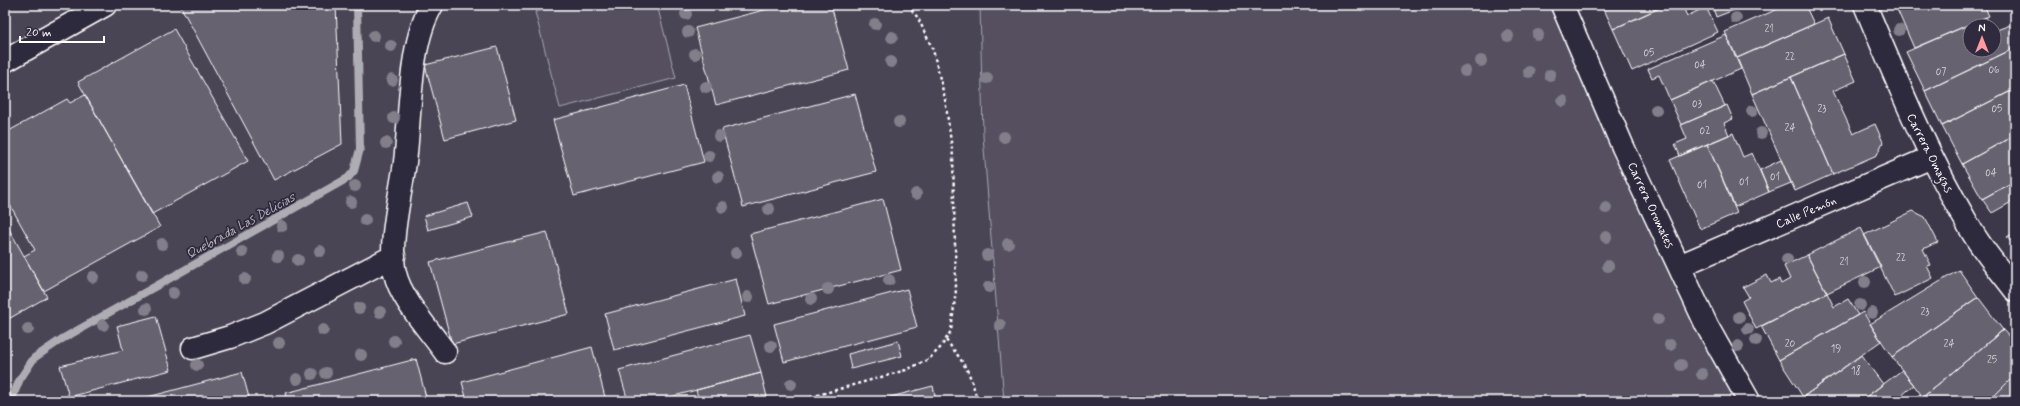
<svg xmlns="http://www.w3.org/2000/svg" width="2020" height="406" font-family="Mynerve,sans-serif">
<rect width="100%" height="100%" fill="#3c3749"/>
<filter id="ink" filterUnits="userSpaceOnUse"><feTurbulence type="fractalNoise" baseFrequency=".025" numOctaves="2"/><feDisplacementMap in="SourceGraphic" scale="8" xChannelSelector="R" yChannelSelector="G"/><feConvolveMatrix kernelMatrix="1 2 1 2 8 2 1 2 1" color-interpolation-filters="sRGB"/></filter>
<g filter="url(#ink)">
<!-- built -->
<path fill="#494455" d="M5,5h975l3,131 23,265h-1001z"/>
<!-- green -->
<path fill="#555060" stroke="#aaa8b0" d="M561,5h96l19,73 -116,30 -25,-96z
M980,5h582l187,396h-745l-21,-265z"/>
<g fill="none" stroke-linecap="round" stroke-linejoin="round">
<!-- stream -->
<path stroke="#afadb4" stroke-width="8" d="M11,401l9,-22 14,-21 28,-19 286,-161 6,-7 6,-22 -3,-144"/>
</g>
<!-- building -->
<path fill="#666270" stroke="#fff" d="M180,5h156l6,139 -68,36z
M783,5h48l18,65 -133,35 -21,-77z
M1602,5h64l-53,24z
M1666,5h16l5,11 19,-9 12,25 -86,39 -19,-42z
M1712,5h35l-31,12z
M1787,5h18l9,19 -77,34 -12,-26z
M1903,5h81l5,11 -75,32 -18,-41z
M1986,17l4,9h-20v24h24v-19l19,-7 2,6v18l-90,43 -19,-39z
M1828,18l16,36 -92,40 -15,-36z
M174,29l74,132 -96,53 -74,-132z
M1726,35l15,34 -71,31 -11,-25 -7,3 -4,-9z
M497,47l19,73 -71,19 -20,-74z
M2015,48v41l-73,37 -17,-35z
M1844,54l12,27 -23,10 20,43 22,-10 8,18 -6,13 -44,19 -42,-97z
M1791,77l42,97 -38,17 -43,-97z
M1713,81l12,25 -44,19 -11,-25z
M684,85l20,77 -130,34 -21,-76z
M2015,89v46l-53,29 -20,-38z
M855,94l21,78 -133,35 -21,-78z
M85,95l75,132 -116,64 -20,-35 11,-6 -30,-54v-63l62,-34 3,4z
M1727,105l6,14 -9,4 5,12 -49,21 -5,-12 12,-5 -6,-14z
M1733,133l10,24 9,-4 17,39 -34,15 -28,-63z
M2015,135v46l-33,18 -20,-35z
M1707,144l30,69 -37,16 -30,-69z
M1781,160l10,23 -22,9 -9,-22z
M2015,181v19l-23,13 -10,-14z
M883,199l18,71 -132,34 -19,-70z
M468,203l5,14 -45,13 -4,-14z
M1913,211l12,6 13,25 -15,7 8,16 -4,1 6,12 -38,19 -31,-62z
M5,222l42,75 -42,24z
M1861,228l20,39 -54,26 -20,-38z
M547,232l22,82 -117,30 -22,-82z
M2015,232v15l-8,-10z
M1807,255l20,38 -71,36 -14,-28 7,-4 -6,-10 24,-12 4,8 8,-4 2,5 9,-5 -6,-13z
M1959,270l19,27 -86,60 -22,-33z
M736,279l9,37 -131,34 -9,-36z
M907,289l10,38 -133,35 -10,-38z
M1827,293l7,14 14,-8 10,16 -79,45 -18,-34z
M1978,297l25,33 -80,67 -31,-40z
M1863,312l18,29 -78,56 -24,-37z
M156,316l15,54 -102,27 -9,-31 63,-16 -6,-24z
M2003,330l12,13v32l-26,26h-62l-4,-4z
M750,335l11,38 -106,28h-27l-9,-31z
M898,341l4,15 -51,13 -3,-15z
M592,347l14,54h-139l-5,-19z
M1861,355l22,29 -22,17h-56l-2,-4z
M416,359l11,42h-139l-2,-8z
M1902,370l12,15 -13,11 4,5h-44z
M242,372l8,29h-117z
M761,373l7,28h-69l-3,-11z
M2015,375v26h-26z
M933,386l3,15h-61z
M1920,394l6,7h-15z"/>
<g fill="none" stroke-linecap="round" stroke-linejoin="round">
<!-- minor casing -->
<g stroke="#fff" stroke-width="25">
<path id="minor" d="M432,5c-24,40 -21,110 -27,157 -4,31 -17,82 -10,111 5,25 35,58 50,79
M1562,5l61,142 84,179 42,75
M1865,5c32,76 63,152 105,223 12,22 30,42 45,62
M5,61l100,-56
M1679,266l253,-109
M193,348l37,-11 35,-14 129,-67"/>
</g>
<!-- path -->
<path stroke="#fff" stroke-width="2.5" stroke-dasharray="3 3" stroke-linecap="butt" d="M946,340c18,23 25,32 31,61
M811,397l95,-27 23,-11 12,-12 10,-16 5,-41 -3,-134 -8,-57 -12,-49 -15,-32 -10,-13"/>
<!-- minor -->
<use href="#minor" stroke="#2f2a3d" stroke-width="22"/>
</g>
<!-- trees -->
<g fill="#827e8a">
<circle cx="686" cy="14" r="6"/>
<circle cx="1736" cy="18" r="6"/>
<circle cx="875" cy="24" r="6"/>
<circle cx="1899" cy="30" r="6"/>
<circle cx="688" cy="32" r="6"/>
<circle cx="1538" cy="35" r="6"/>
<circle cx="374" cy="36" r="6"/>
<circle cx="1508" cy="36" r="6"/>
<circle cx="892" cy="37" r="6"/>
<circle cx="391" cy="46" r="6"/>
<circle cx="695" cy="54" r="6"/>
<circle cx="1481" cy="61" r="6"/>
<circle cx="891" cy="62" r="6"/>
<circle cx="1465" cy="71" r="6"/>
<circle cx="1529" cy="72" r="6"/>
<circle cx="1550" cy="75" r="6"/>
<circle cx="987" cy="78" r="6"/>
<circle cx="392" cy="80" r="6"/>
<circle cx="706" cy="87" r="6"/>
<circle cx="1563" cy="101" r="6"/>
<circle cx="1656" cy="110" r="6"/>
<circle cx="1752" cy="111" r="6"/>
<circle cx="394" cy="118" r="6"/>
<circle cx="899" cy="122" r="6"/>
<circle cx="1761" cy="133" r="6"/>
<circle cx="719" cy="136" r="6"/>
<circle cx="1004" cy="137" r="6"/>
<circle cx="386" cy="143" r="6"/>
<circle cx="709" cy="156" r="6"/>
<circle cx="718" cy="177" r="6"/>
<circle cx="355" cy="186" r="6"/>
<circle cx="916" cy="194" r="6"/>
<circle cx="351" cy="202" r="6"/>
<circle cx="723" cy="207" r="6"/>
<circle cx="1606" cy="208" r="6"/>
<circle cx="769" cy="209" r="6"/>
<circle cx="365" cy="220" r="6"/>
<circle cx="282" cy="226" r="6"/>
<circle cx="1606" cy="237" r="6"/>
<circle cx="162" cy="244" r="6"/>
<circle cx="1008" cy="244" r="6"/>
<circle cx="320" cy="251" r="6"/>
<circle cx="242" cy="252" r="6"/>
<circle cx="736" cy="253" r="6"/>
<circle cx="987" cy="255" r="6"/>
<circle cx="278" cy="256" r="6"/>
<circle cx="1787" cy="259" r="6"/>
<circle cx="298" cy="260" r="6"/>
<circle cx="1608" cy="266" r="6"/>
<circle cx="142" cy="275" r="6"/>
<circle cx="93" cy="277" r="6"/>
<circle cx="245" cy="279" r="6"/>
<circle cx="889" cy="280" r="6"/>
<circle cx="1865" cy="282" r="6"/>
<circle cx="989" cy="287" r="6"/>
<circle cx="828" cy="289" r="6"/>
<circle cx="173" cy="293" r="6"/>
<circle cx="748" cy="297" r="6"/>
<circle cx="811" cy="299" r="6"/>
<circle cx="1860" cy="305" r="6"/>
<circle cx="359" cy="308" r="6"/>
<circle cx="146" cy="309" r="6"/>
<circle cx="380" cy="312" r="6"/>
<circle cx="1872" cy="313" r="6"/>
<circle cx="1739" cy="317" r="6"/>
<circle cx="1658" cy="319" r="6"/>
<circle cx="103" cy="325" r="6"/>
<circle cx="1000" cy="325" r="6"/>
<circle cx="28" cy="329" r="6"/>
<circle cx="1748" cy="329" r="6"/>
<circle cx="323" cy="330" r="6"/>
<circle cx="1756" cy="340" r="6"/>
<circle cx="394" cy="341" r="6"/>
<circle cx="279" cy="343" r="6"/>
<circle cx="1670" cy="345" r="6"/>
<circle cx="771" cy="346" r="6"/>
<circle cx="1738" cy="346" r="6"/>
<circle cx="361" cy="355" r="6"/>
<circle cx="197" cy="365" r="6"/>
<circle cx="1681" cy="365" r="6"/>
<circle cx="326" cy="373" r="6"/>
<circle cx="312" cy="374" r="6"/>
<circle cx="1702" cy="374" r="6"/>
<circle cx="297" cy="379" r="6"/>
<circle cx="791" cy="384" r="6"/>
</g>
</g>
<g text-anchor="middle" stroke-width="3.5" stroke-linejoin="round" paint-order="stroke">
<!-- number labels -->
<g font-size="10" fill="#d9d8db">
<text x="1769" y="32">21</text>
<text x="1649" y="56">05</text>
<text x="1790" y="60">22</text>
<text x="1700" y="68">04</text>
<text x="1994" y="73">06</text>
<text x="1941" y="75">07</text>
<text x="1697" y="107">03</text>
<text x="1822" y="112">23</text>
<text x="1997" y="112">05</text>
<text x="1790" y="131">24</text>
<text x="1705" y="134">02</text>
<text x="1991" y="176">04</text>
<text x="1775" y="180">01</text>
<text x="1744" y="185">01</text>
<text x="1702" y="188">01</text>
<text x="1901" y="261">22</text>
<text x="1844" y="265">21</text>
<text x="1925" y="315">23</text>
<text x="1790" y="347">20</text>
<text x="1949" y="347">24</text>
<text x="1836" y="352">19</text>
<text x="1992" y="363">25</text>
<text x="1856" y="374">18</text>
</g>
<!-- street labels -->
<g font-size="12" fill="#fff" stroke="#2f2a3d">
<text transform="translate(1930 153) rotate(63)" y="4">Carrera Omagas</text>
<text transform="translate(1651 205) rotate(65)" y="4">Carrera Oromates</text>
<text transform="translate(1806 212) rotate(-23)" y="4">Calle Pemón</text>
</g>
<!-- water labels -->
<g font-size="13" font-style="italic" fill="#b5b4ba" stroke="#2f2a3d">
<text transform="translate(240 225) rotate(-29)" y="5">Quebrada Las Delicias</text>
</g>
</g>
<!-- margin -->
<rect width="2020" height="406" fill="none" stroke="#2f2a3d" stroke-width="20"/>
<rect x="10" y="10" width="2000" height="386" fill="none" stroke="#fff" stroke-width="1.5" filter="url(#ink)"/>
<!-- north arrow -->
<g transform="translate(1982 38)"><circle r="19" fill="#2f2a3d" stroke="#827f8b"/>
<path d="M0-3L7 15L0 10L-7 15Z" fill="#ff9aa2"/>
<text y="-6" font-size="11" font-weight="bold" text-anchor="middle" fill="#ffffff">N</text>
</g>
<!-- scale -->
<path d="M20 36v6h84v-6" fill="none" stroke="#ffffff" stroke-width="2"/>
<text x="26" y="36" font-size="12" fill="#ffffff" stroke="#2f2a3d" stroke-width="3" paint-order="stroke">20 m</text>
</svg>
